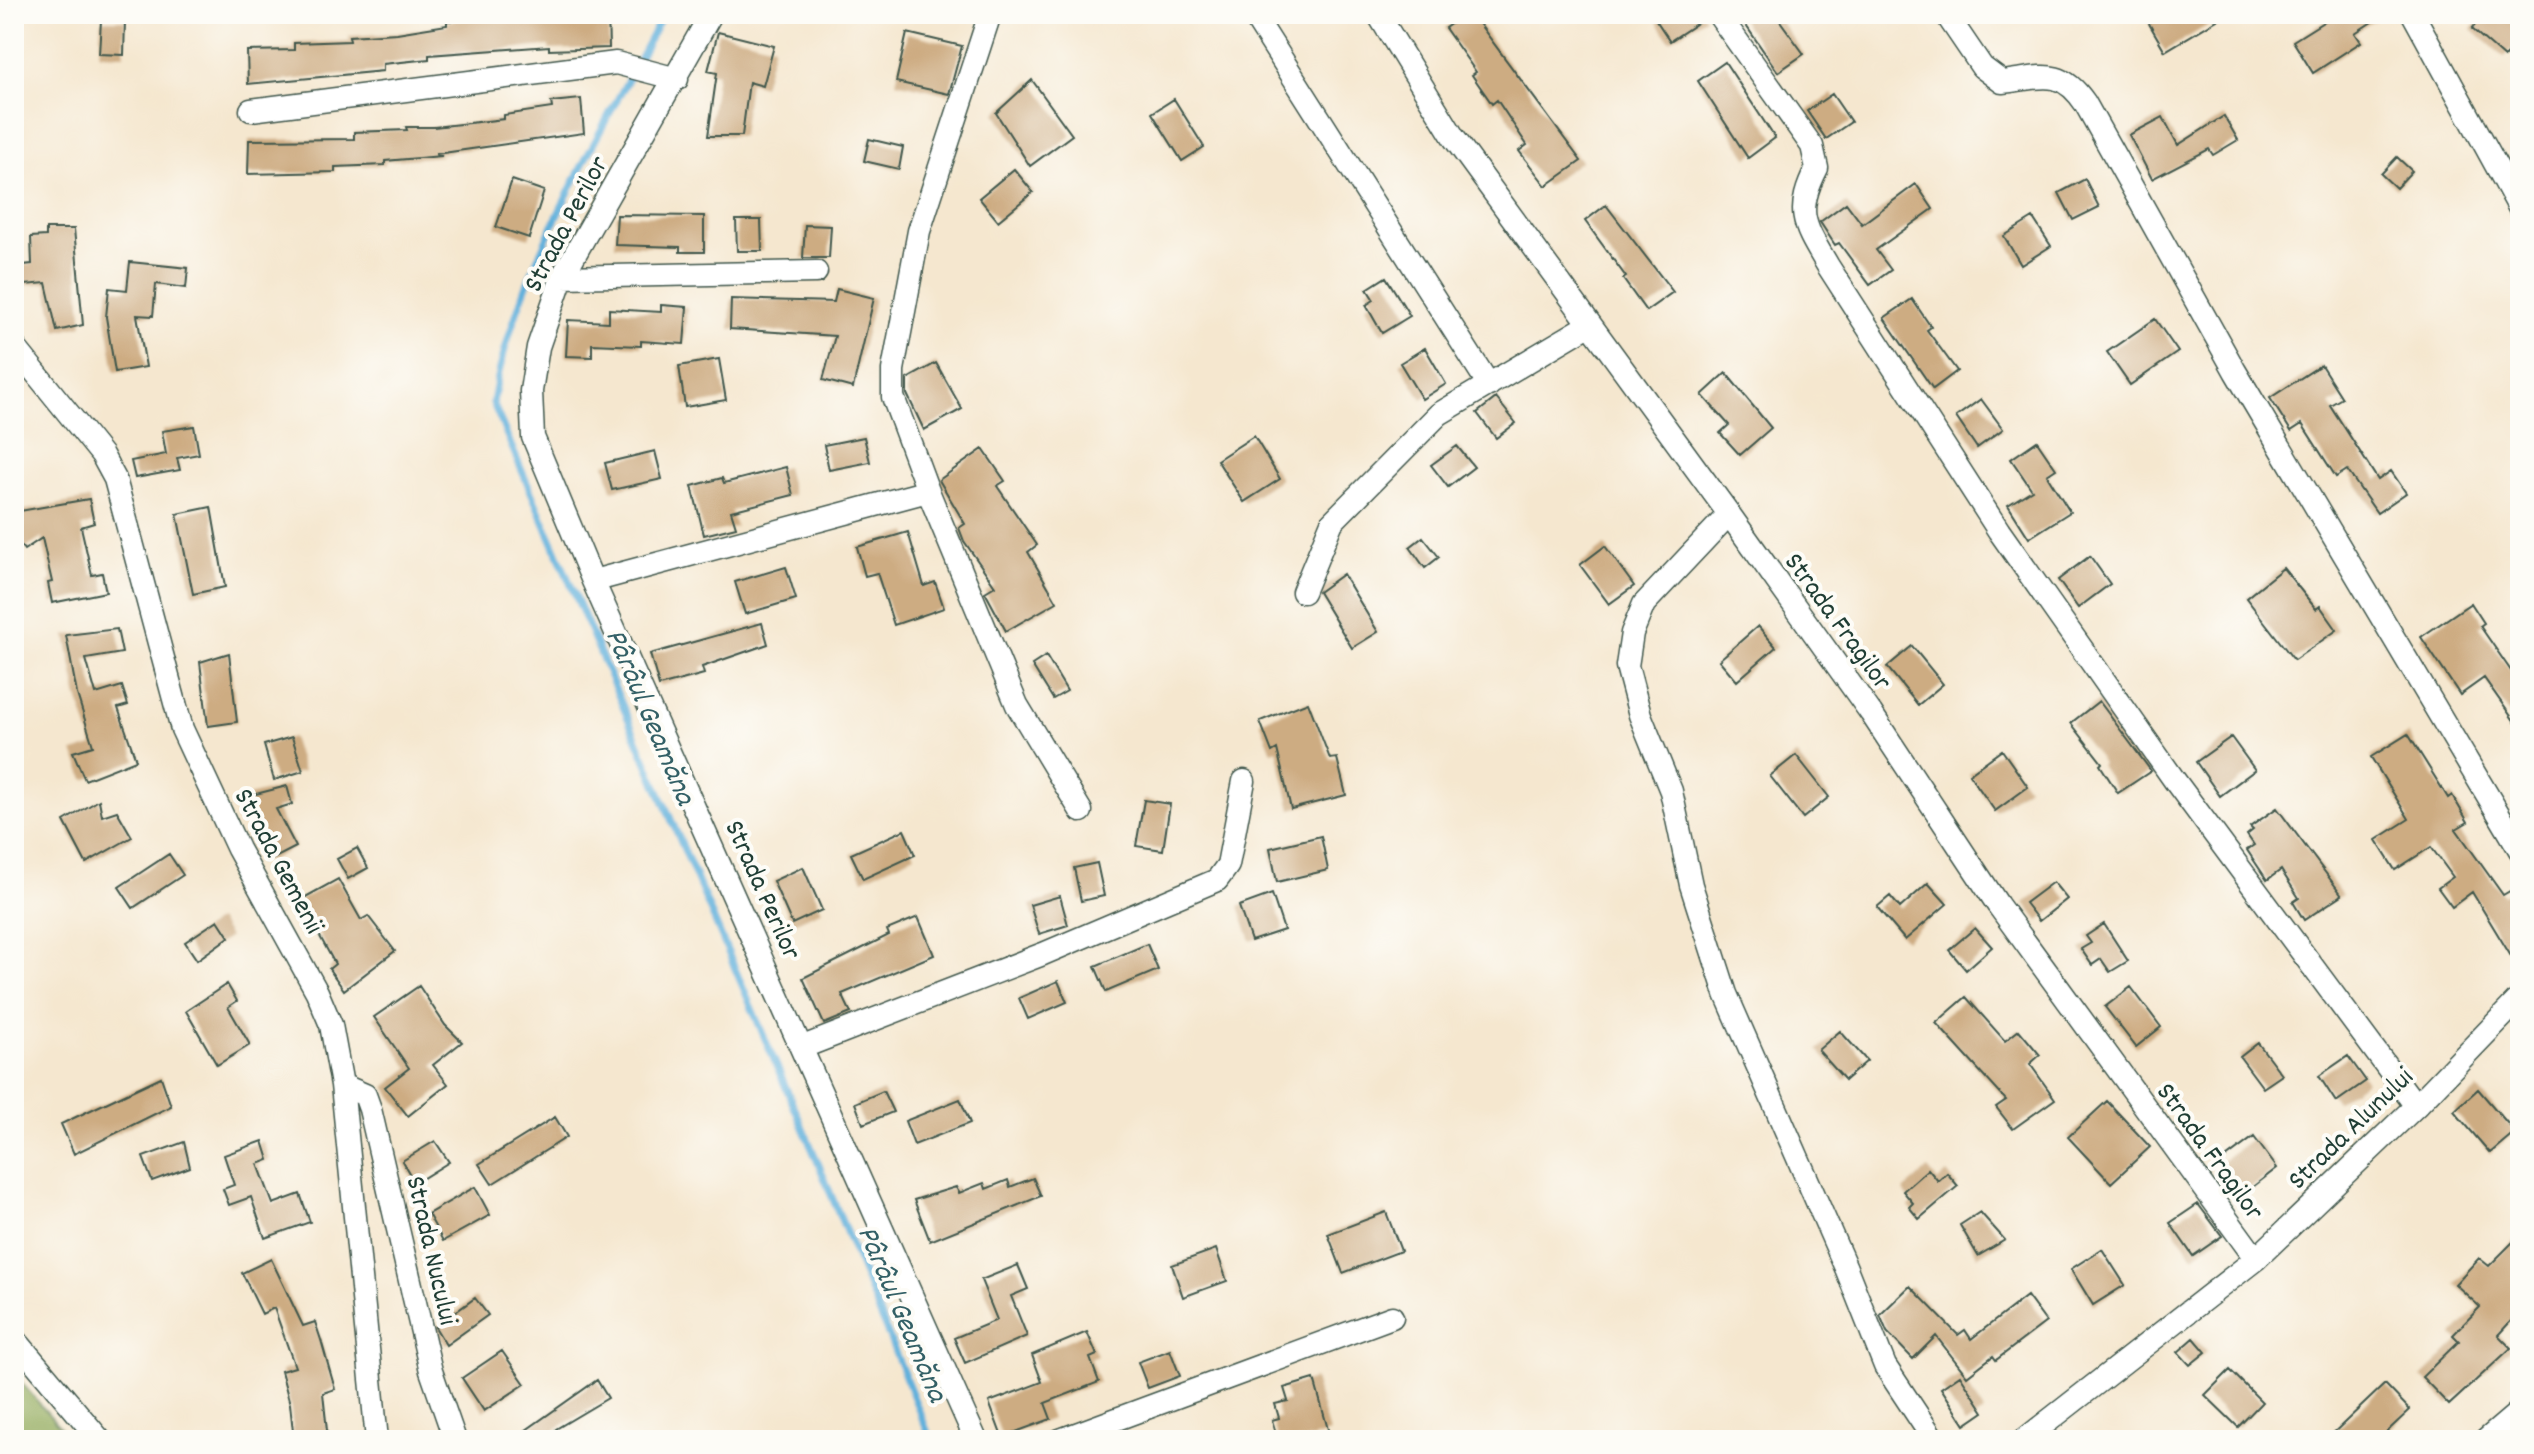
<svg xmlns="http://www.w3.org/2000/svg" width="2534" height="1454" font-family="Dekko,sans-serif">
<rect width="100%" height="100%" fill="#fdfcf7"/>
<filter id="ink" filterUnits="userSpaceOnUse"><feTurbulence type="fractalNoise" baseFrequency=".0125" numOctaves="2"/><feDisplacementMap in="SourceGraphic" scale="16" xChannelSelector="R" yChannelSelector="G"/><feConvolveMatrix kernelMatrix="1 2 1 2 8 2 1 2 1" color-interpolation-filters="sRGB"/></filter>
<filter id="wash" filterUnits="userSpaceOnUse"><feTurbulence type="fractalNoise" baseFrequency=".006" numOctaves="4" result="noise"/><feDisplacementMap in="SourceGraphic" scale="32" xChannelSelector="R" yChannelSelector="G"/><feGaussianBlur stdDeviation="1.8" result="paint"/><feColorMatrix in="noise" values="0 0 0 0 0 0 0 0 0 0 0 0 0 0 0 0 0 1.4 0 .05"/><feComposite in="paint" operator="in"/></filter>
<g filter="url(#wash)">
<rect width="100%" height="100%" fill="#f5e7cf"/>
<!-- forest -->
<path fill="#92aa5c" stroke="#587448" stroke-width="2" d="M14,1373l5,7 52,60h-57z"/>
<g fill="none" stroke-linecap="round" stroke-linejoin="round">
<!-- stream -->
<path stroke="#61b0db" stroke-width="7" d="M663,14c-61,118 -149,258 -170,389l326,762 112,275"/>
</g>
<g id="blocks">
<!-- building -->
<path fill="#cdac82" d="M608,14l1,34 -60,2v-4l-120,9v4l-46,5v7l-135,13 -1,-33 47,-1v-7l56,-2 -1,-5 48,-3 50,-8v-4l47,-5z
M1465,14h7l109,147 -35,25 -27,-35 8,-6 -30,-45 -5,4 -20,-29 4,-3 -31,-44z
M1652,14h52l1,4 -35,23z
M1738,14h37l29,40 -26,18z
M2157,14h70l-62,37 -18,-31z
M2336,14h48l-29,19 6,9 -48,31 -20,-32z
M2484,14h30l6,5v21l-16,17 -32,-28z
M101,20h24l-1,35 -25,-1z
M718,32l56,14 -11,40 -14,-4 -7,54h-34l9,-63 -9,-2z
M907,33l55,13 -13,48 -53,-12z
M1725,62l50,76 -27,20 -50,-77z
M1032,80l40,55 -42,31 -34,-53z
M1832,94l19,28 -25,17 -19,-28z
M581,99l3,34 -148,21 6,2 -57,5v4l-50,2v5l-87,2 1,-34 105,-1v-7l53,-2 -1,-3h28l70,-8v-4l48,-7 -1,-6z
M1174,99l30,48 -22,14 -30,-48z
M2224,116l14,24 -25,15 -4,-6 -57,30 -23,-44 34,-18 15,28z
M869,139l34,8 -4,22 -35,-8z
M2397,157l15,14 -16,17 -15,-14z
M1014,169l19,23 -35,29 -19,-23z
M2085,179l14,28 -26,13 -14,-27z
M512,180l32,11 -15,47 -33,-11z
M1916,184l17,25 -57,41 15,20 -21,15 -31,-42 -4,2 -15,-23 26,-19 16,21z
M1606,205l67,87 -27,19 -23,-32 3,-2 -41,-56z
M617,215l87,1v36h-24v-5l-65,-2z
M2033,218l18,28 -30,19 -17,-29z
M736,220h25l1,31h-25z
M805,225l26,1 -2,32h-26z
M46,229h28l9,96 -26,6 -11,-48 -32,3v-20l18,-2 -1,-27 15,-1z
M130,262l58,6 -2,20 -30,-4 -3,32 -16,-1 9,52 -31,5 -9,-55 3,-29 18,2z
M1386,277l24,39 -28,17 -16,-28 8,-5 -7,-11z
M837,289l37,9 -21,90 -30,-8 12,-44 -105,-7 1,-30 103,3z
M1912,299l19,28 -4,3 30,41 -24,18 -49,-71z
M661,305l26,2 -3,37 -43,-3v5l-49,-2v13l-26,-1 2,-36 41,2v-13l52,3z
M2155,319l23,33 -48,33 -23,-33z
M1425,348l21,36 -24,15 -22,-36z
M719,359l7,41 -41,7 -6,-41z
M936,363l26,46 -38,21 -17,-36v-15z
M2321,365l21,33 -12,7 48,75 13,-9 15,22 -29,20 -30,-43 -11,7 -34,-53 -11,7 -21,-33z
M1726,373l45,55 -31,27 -20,-22 9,-8 -27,-30z
M1496,398l20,25 -20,15 -19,-25z
M1981,399l22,30 -26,19 -21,-31z
M194,426l5,28 -22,4 3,12 -45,8 -4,-17 35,-7 -4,-23z
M1254,436l26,43 -36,23 -27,-42z
M864,437l6,25 -41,8 -5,-25z
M2037,441l19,28 -9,6 23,37 -41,26 -21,-33 24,-15 -21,-31z
M1457,446l17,21 -26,20 -17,-22z
M983,449l22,32 -8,5 40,59 -9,7 29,50 -51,29 -21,-39 10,-6 -31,-45 -5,-13 6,-4 -26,-44z
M655,451l7,28 -50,11 -7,-27z
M786,467l7,28 -62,16 5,16 -32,8 -12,-49 30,-8 2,5z
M89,499l5,24 -13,4 11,48 10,-2 4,19 -54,11 -4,-20 4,-1 -10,-44 -18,12 -10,-14v-24z
M211,507l14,80 -32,7 -16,-80z
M908,532l16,54 11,-4 9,26 -50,17 -17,-52 -12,3 -8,-29z
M1423,537l16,20 -14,11 -15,-21z
M1605,546l29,40 -25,18 -29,-39z
M2090,556l20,28 -32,24 -20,-28z
M786,567l10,32 -51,15 -10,-32z
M2283,568l33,41 4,-3 17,24 -43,30 -48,-62z
M1343,574l35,58 -26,16 -34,-56z
M2471,603l13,20 -4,3 40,58v45l-36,-51 -24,17 -39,-58z
M762,623l6,21 -66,23 2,7 -45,12 -9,-32z
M1758,626l18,21 -39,34 -18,-21z
M117,629l5,24 -36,6 10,35 26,-8 6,19 -10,3 18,52 -51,20 -12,-28 20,-6 -16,-52 -11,-59z
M1912,646l31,38 -25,21 -31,-38z
M229,653l8,69 -29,4 -8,-64z
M1046,656l21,35 -14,8 -21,-34z
M2099,701l52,70 -33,22 -18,-28 2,-2 -31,-40z
M1308,702l22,57 7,-1 9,37 -55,14 -14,-60 -5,3 -12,-31z
M2408,734l40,64 4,-3 16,27 -12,7 47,66 17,-10v86l-48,-79 -20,15 -14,-19 15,-11 -22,-30 -36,23 -19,-30 33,-21 -38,-62z
M292,737l11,34 -29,9 -10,-35z
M2231,737l24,33 -35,26 -24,-34z
M2002,750l26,37 -33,24 -26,-37z
M1796,755l33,42 -26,21 -33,-42z
M287,786l5,18 -16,5 20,38 -29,15 -15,-29 5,-3 -9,-34z
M99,800l3,16 15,-5 15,26 -46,26 -22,-42z
M1144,800l26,4 -7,46 -27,-4z
M2277,808l65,87 -38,25 -11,-18 6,-4 -18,-28 -14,10 -20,-30 7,-5 -7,-10 6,-5 -3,-3z
M904,830l11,25 -52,24 -12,-25z
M1321,836l7,34 -51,12 -7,-34z
M357,848l11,20 -20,11 -11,-20z
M169,854l14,21 -50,33 -14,-21z
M1097,863l7,33 -23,5 -7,-33z
M803,867l19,43 -30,14 -19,-43z
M338,879l23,41 7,-4 27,35 -51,39 -15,-21 6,-5 -35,-64z
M2053,882l14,17 -28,22 -14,-18z
M1928,883l19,21 -42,36 -28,-33 13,-11 10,12z
M1272,894l12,36 -33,11 -12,-35z
M1060,896l8,29 -29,9 -9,-29z
M918,917l16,38 -92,39 9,19 -27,11 -21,-46 86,-43 -2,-5z
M218,920l11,17 -32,23 -12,-18z
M2104,924l24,37 -18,11 -9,-13 -9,6 -11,-16 10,-6 -5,-7z
M1975,928l17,19 -26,23 -17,-20z
M1147,944l11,26 -52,22 -11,-26z
M1058,981l9,21 -39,17 -9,-21z
M227,984l10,17 -9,6 22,38 -33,20 -31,-54z
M419,986l26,39 17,17 -29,23 15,19 -40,32 -23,-29 24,-19 -35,-51z
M2131,987l30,40 -25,20 -31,-40z
M1966,997l39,44 14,-11 21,25 -10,9 25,35 -42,30 -17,-22 10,-7 -70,-77z
M1840,1031l27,30 -22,19 -27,-30z
M2258,1043l24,32 -19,13 -23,-31z
M2348,1056l18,25 -30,21 -17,-26z
M161,1077l10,29 -97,48 -13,-30z
M2478,1089l37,43 -25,21 -36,-42z
M883,1091l10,21 -30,12 -8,-21z
M960,1099l10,24 -56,22 -9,-24z
M2107,1101l43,46 -39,36 -43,-46z
M555,1117l12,20 -75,47 -13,-20z
M2254,1137l23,31 -36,28 -23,-32z
M263,1141l6,19 -11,4 15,40 27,-10 10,28 -45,16 -14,-41 -22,8 -6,-16 11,-4 -10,-30z
M435,1141l14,21 -34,21 -13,-22z
M184,1142l6,25 -38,14 -9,-24z
M1928,1169l10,12 9,-8 11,13 -39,33 -10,-12 4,-4 -10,-12z
M1033,1178l8,18 -111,45 -16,-41 42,-13 3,6 25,-10 2,6 22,-9 2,7z
M475,1187l15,28 -47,26 -15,-27z
M2198,1204l24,32 -29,20 -23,-33z
M1386,1212l15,39 -58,22 -15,-39z
M1980,1212l25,28 -27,16 -18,-31z
M2520,1235v76l-22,24 13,13 -62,57 -27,-28 37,-36 -6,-6 27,-28 -25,-23 24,-26 10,8z
M1216,1249l11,32 -44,16 -11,-32z
M2102,1249l23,36 -32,20 -22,-36z
M271,1259l32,67 12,-4 6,18 14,49 -12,4 5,47h-34l-4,-36 -9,-33 14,-4 -21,-59 -12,6 -20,-41z
M1018,1265l10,24 -17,7 16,40 -62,27 -11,-25 43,-18 -16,-40z
M1910,1286l48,49 7,-5 6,9 56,-43 19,26 -50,38 -3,-4 -26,20 -31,-40 -23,23 -26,-27 -7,-17z
M475,1298l13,17 -42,30 -11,-18z
M1087,1332l10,23 -7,3 9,24 -54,21 6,16 -49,18 -13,-35 53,-20 -10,-27z
M2194,1338l12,14 -16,13 -12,-13z
M1170,1350l10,26 -32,12 -10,-26z
M502,1351l23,33 -41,27 -22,-33z
M2230,1370l32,32 -24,25 -33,-32z
M1960,1375l24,37 -19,13 -24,-37z
M1314,1379l15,54 -24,7h-27l-6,-20 7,-2 -4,-14 13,-3 -4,-13z
M597,1380l11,18 -52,31 8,11h-52z
M2385,1384l25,26 -32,30h-52z"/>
</g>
</g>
<g filter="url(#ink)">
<use href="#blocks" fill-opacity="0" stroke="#3f564b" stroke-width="2"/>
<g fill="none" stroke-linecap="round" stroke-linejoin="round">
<!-- street casing -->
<g stroke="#3f564b" stroke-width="25">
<path id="street" d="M711,14l-149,263 -24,70 -7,44 2,46 60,144 383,859
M990,14l-71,217 -26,139v27l35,94 89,214 64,106
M1253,14l236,371
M1378,14l76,124 275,376 142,199 127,192 258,354
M1718,14l94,132 5,22c-23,45 -13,57 11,98l171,265 176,250 241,325
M1946,14l36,53 20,15c39,-4 58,-16 83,21l150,268 285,479
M2413,14l107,195
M251,110l365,-47 61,16
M562,277l254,-5
M14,346l88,109 13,24 67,250 56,120 79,143 14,33 11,60 35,355
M1729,514l-85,90 -12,29 -5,33 13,49 31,76 20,94 35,109 120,274 39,98 49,74
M593,581l335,-90
M1303,592l29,-70 107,-108 150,-89
M803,1047l240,-93 174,-74 11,-15 16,-84
M342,1085l23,10 5,14 61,262 24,69
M14,1338l86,102
M1060,1440l332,-123
M2024,1440l232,-181 160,-153 104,-108
M2486,1440l34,-29"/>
</g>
<!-- street -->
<use href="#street" stroke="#fff" stroke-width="22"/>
</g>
</g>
<g text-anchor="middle" stroke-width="8" stroke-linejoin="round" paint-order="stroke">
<!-- street labels -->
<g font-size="28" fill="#1f3d34" stroke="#fdfcf7">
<text transform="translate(564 223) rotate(-62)" y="10">Strada Perilor</text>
<text transform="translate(1840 620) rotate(54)" y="10">Strada Fragilor</text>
<text transform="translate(281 860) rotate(62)" y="10">Strada Gemenii</text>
<text transform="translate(765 889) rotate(66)" y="10">Strada Perilor</text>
<text transform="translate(2349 1127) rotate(-44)" y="10">Strada Alunului</text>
<text transform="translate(2212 1150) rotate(54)" y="10">Strada Fragilor</text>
<text transform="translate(434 1250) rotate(77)" y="10">Strada Nucului</text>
</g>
<!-- water labels -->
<g font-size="30" font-style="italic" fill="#336066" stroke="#fdfcf7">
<text transform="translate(652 716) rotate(67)" y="10">Pârâul Geamăna</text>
<text transform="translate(904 1313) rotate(67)" y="10">Pârâul Geamăna</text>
</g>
</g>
<!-- margin -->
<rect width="2534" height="1454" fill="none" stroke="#fdfcf7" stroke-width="48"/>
</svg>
